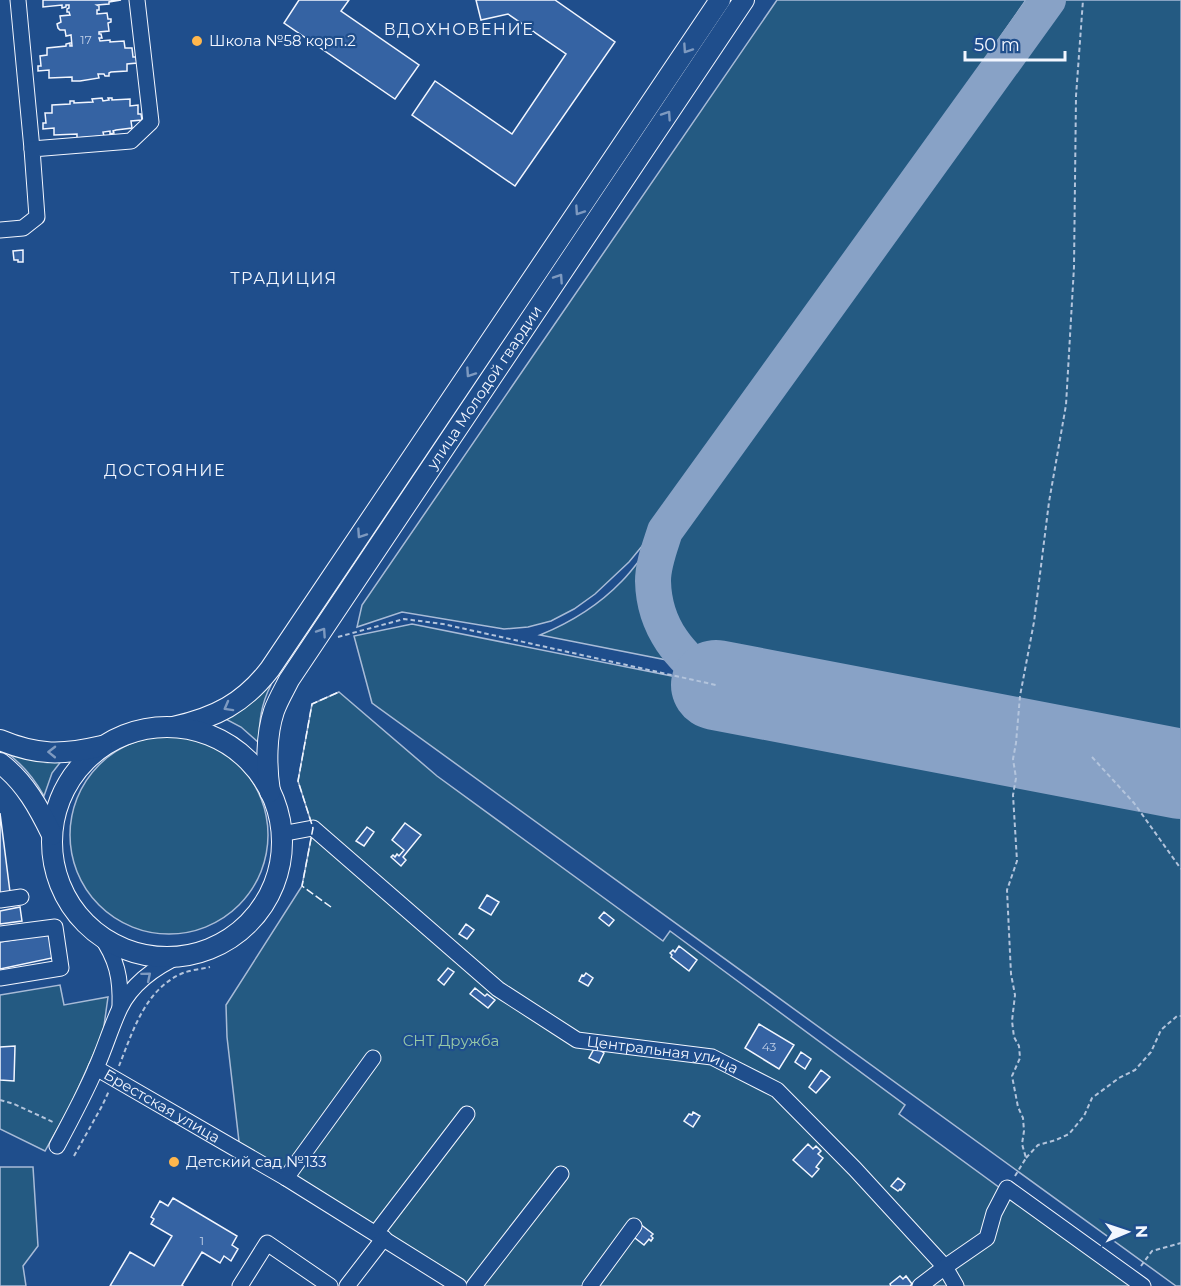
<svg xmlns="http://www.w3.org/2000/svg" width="1181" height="1286" font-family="Montserrat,sans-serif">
<rect width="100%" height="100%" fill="#1f4e8c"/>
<!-- green -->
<path fill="#245a82" stroke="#a8bbd7" stroke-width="1.5" d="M777,0h249l-365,523 -32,39 -34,32 -21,15 -23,12 -23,6 -24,2 -102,-17 -45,15 5,-22z
M1063,0h118v760l-446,-86c-15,-5 -30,-9 -44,-17 -5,-4 -8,-9 -12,-14 -20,-24 -27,-63 -15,-93 2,-5 7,-10 10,-15z
M649,548c-4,29 -8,61 7,88 6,9 14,18 21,26l-137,-27c32,-13 58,-29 82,-54 10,-10 18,-22 27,-33z
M412,624l769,154v508h-5l-804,-583 -18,-67z
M266,682l5,3c-10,19 -12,37 -12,58l-18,-16 -23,-12z
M339,692l98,84 226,165 7,-10 235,174 -6,9 235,172h-687l-207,-136 -13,-113 -1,-32 76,-119 11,-58 -15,-47 14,-77z
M70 835a99 99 0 1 1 198 0a99 99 0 1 1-198 0Z
M4,751l62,4 -14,18 -8,23c-10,-18 -22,-33 -40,-45z
M60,985l4,20 44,-8 -5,36 -32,71 -26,47 -45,-22v-134z
M0,1167h33l5,79 -15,20 3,20h-26z"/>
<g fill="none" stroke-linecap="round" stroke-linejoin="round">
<!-- taxiway -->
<path stroke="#88a2c6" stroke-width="36" d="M716,685c-35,-28 -62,-56 -63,-104 0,-17 7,-34 12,-50l383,-531"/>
<!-- runway -->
<path stroke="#88a2c6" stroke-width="90" d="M716,685l465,89"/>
</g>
<!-- building -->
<path fill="#3563a3" stroke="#f2f6ff" stroke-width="1.5" d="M43,0h78l-12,2v2l-12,1 2,1v4h-2v4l10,-1 1,6h3v3l-3,1 1,8 -10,1v2h2l1,4h-3l1,3 10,-1v2l14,-1 1,7h7l1,9h3l1,6 -10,1v7l-16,1 -2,1v3h-4l-1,-2h-6l1,4 -19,3h-8v-4l-23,1v-8l-11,1v-5h3l-1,-10 7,-1v-7l19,-2v-2l4,-1v3h2l-1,-11 -5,1 -1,-6h-5l-2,-2 -1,-4 4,-2 -1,-6 10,-1 -1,-3h-2v-3l2,-1v-3h-3v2l-4,1v-3l-19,2z
M43,0h78l-12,2v2l-12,1 2,1v4h-2v4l10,-1 1,6h3v3l-3,1 1,8 -10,1v2h2l1,4h-3l1,3 10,-1v2l14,-1 1,7h7l1,9h3l1,6 -10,1v7l-16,1 -2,1v3h-4l-1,-2h-6l1,4 -19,3h-8v-4l-23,1v-8l-11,1v-5h3l-1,-10 7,-1v-7l19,-2v-2l4,-1v3h2l-1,-11 -5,1 -1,-6h-5l-2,-2 -1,-4 4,-2 -1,-6 10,-1 -1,-3h-2v-3l2,-1v-3h-3v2l-4,1v-3l-19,2z
M299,0h50l-8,11 78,54 -24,34 -111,-76z
M476,0h79l60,42 -100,144 -103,-71 23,-34 77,53 54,-80 -58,-40 -27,6z
M102,98l1,3 6,-1 -1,-2h4v2l18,-1v7l8,-1v9h3l1,6 -11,1 1,7 -16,2 -3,1 1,2 -4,1v-3l-7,1 1,4 -27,2v-4l-23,1v-7l-11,1v-6h3l-1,-10h7v-8l18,-1v-3h4v2l19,-1 -1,-3z
M23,250v12h-5v-2h-4l-1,-9z
M23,250v12h-5v-2h-4l-1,-9z
M0,813l10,79 -10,2z
M405,823l16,12 -18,22 3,3 -5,6 -10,-9 2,-2 2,2 2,-3 2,2 5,-6 -12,-10z
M367,827l7,5 -10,14 -8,-5z
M487,895l12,7 -8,13 -12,-7z
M20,907l2,14 -22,3v-13z
M604,912l10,8 -5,6 -10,-8z
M466,924l8,6 -7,9 -8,-5z
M49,934l3,24 -52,11v-27z
M679,946l18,14 -8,11 -18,-14 1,-2 -2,-2 3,-3 2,2z
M448,968l6,4 -10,13 -6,-5z
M586,973l7,5 -5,8 -9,-5 3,-6 2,1z
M475,988l10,8 2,-2 8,6 -7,8 -18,-14z
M759,1024l35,21 -15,24 -34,-21z
M15,1046l-1,35 -14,-1v-33z
M595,1047l9,6 -5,10 -10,-5z
M801,1052l10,7 -6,10 -10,-7z
M821,1070l9,7 -14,16 -7,-6z
M693,1112l7,4 -7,11 -9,-6 5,-7 3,1z
M808,1144l5,5 3,-3 5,5 -3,3 5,4 -7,9 3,2 -7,8 -19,-17z
M898,1178l7,6 -4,6 -1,-1 -2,2 -7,-5z
M173,1198l64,38 -5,9 6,4 -7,12 -7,-5 -4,7 -18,-11 -20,33 1,1h-73l20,-34 24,14 18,-30 -21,-12 3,-5 -3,-2 9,-16 8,5z
M640,1224l13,10 -2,2 2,2 -2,3 -2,-2 -5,6 -13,-10z
M900,1276l3,3 3,-3 6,8 -2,2h-19l-1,-2z"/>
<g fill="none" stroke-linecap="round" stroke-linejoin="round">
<!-- minor casing -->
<g stroke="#f2f6ff" stroke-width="17">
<g id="minor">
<path d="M18,0l14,149"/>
<path d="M0,230l23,-2 14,-11 -5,-68 99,-8 20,-19 -14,-122"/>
<path id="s1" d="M281,834l32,-6 185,161 79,51 135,17 65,33 78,79 90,98 11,19"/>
<path d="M0,900l21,-3"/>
<path d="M0,934l55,-7 6,41 -61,10"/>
<path d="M100,935c17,24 21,43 20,72"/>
<path id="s2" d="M96,1068l190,110 173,108"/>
<path d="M57,1146c14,-26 28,-52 39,-78 9,-20 15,-41 24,-60 13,-26 37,-42 62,-53"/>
<path d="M286,1178l87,-120"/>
<path d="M376,1233l91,-119"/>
<path d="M240,1286l27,-43 63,43"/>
<path d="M347,1286l37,-48"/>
<path d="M474,1286l87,-112"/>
<path d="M590,1286l44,-60"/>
<path d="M920,1286l25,-19 42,-29 7,-25 13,-25 136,98"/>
</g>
</g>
<!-- major casing -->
<g stroke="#f2f6ff" stroke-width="22">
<g id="major">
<path d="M173,727c42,-9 71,-24 97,-58l450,-669"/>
<circle cx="167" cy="842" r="115"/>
<path d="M0,740c38,16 63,15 102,6"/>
<path d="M0,763c25,19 39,45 52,72"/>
<path id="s3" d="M270,792c-4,-26 -4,-57 4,-81 4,-11 10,-21 15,-31l455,-680"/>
</g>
</g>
<!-- path -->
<path stroke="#b3c4dc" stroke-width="2" stroke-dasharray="4.5 3" stroke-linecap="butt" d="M338,637l66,-18 39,5 273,61
M1092,757l42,46 47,66
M119,1066c14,-35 26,-77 64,-93 8,-3 18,-4 27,-6
M0,1100l14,4 39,18
M74,1156l28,-50 7,-15
M1026,1158l12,-13 18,-5 13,-6 15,-18 8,-18 27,-20 16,-8 16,-18 10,-22 16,-14h4
M1015,1176l11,-18 -4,-14 2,-13 -1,-13 -5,-11 -6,-31 8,-18 -1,-12 -5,-9 -2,-16 3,-26 -4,-21 -4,-84 10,-29 -4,-66 3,-17 -3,-19 3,-16 4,-47 14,-74 15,-120 17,-97 8,-138 2,-171 7,-96
M1141,1266l11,-15 29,-8"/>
<!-- minor -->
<use href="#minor" stroke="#1f4e8c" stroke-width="15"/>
<!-- major -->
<use href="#major" stroke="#1f4e8c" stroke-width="20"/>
<!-- fence -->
<path stroke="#f2f6ff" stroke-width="1.5" stroke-dasharray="8 3" stroke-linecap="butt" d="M331,907l-29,-21 11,-58 -15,-47 14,-77 27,-12"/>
</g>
<!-- one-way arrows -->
<defs><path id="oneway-chevron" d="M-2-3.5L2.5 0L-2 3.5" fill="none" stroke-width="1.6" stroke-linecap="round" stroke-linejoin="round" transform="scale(1.5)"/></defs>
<g stroke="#7e9ac0">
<use href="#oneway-chevron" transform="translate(687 49) rotate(124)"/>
<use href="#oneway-chevron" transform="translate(667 115) rotate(-56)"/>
<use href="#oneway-chevron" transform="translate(579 211) rotate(124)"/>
<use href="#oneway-chevron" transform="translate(559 278) rotate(-56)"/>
<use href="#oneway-chevron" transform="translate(470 373) rotate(124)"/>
<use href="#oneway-chevron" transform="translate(361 534) rotate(124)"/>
<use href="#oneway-chevron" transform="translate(322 632) rotate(-56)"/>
<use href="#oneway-chevron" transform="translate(228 707) rotate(151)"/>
<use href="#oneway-chevron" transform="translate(52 752) rotate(-179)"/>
<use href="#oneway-chevron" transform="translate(147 976) rotate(-40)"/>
</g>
<!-- markers -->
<g fill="#ffb74d" stroke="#1f4e8c" stroke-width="2">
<circle cx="197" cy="41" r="6"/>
<circle cx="174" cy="1162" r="6"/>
</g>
<g text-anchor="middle" stroke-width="4.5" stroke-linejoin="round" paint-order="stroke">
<!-- number labels -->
<g font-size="12" fill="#c3d1e8">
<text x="86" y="44">17</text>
<text x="769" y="1051">43</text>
<text x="202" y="1245">1</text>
</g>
<!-- poi labels -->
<g font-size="15" fill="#f2f6ff" stroke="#1f4e8c" text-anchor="start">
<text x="209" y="46">Школа №58 корп.2</text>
<text x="186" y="1167">Детский сад №133</text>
</g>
<!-- street labels -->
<g font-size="15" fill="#f2f6ff" stroke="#1f4e8c">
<text dy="5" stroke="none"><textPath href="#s3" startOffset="468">улица Молодой гвардии</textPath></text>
<text dy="5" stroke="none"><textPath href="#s1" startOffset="459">Центральная улица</textPath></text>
<text dy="5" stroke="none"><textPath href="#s2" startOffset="76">Брестская улица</textPath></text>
</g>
<!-- park labels -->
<g font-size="15" fill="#97c8a6" stroke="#1f4e8c">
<text x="451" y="1046">СНТ Дружба</text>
</g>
<!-- neighbourhood labels -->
<g font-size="16" letter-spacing="1.5" fill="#f2f6ff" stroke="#1f4e8c">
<text x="459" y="35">ВДОХНОВЕНИЕ</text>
<text x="284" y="284">ТРАДИЦИЯ</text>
<text x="165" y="476">ДОСТОЯНИЕ</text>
</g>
</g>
<!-- north arrow -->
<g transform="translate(1127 1232) rotate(88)" stroke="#1f4e8c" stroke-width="4.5" paint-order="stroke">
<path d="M0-4.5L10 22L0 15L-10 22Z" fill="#f2f6ff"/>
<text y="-9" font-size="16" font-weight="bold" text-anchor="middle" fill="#f2f6ff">N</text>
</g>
<!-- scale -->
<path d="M965 51v9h100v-9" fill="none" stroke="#f2f6ff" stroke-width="3"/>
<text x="974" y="51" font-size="18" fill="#f2f6ff" stroke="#1f4e8c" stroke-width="4.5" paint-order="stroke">50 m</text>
</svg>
